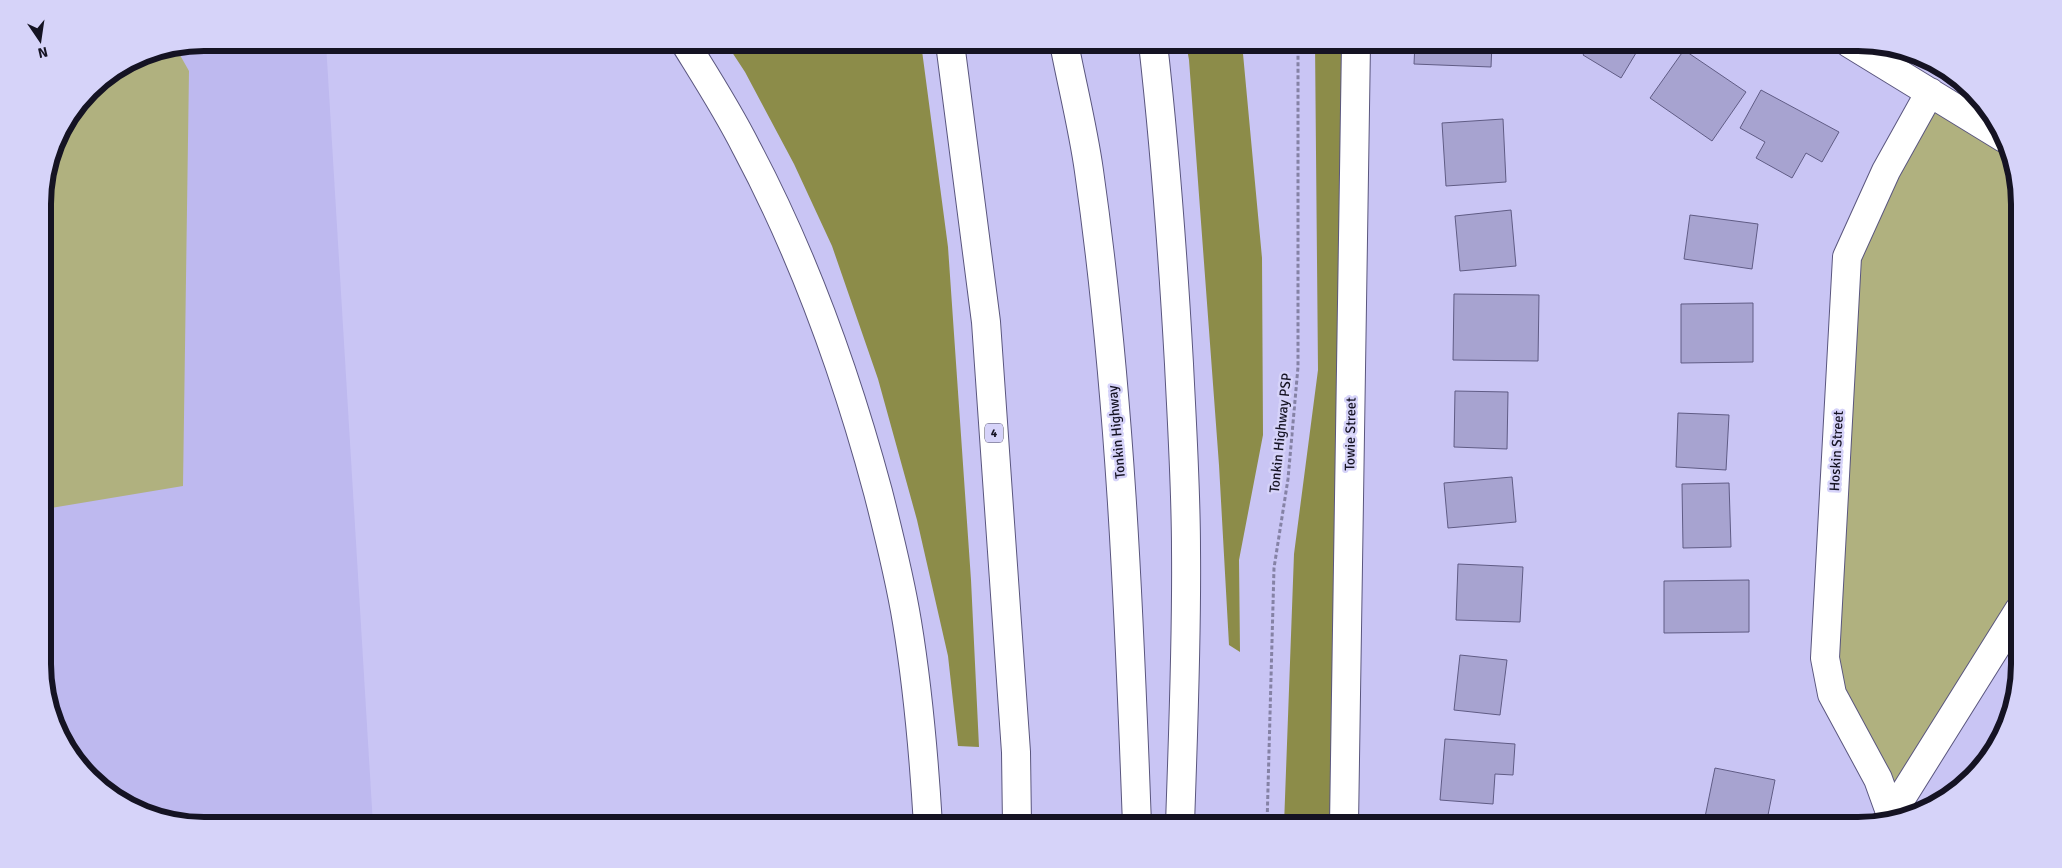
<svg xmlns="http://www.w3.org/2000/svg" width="2062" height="868" font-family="Signika,sans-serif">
<rect width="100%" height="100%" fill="#c9c5f4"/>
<!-- built -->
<path fill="#beb9ef" d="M204,43h122l47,782h-169l-52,-8 -70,-47 -36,-75 -3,-502 16,-60 38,-50 46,-28z"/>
<!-- green -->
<path fill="#b0b17f" d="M176,48l13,23 -6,415 -138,23 -2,-316 16,-60 38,-50 46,-28z
M1930,92l74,46 14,45 1,427 -128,205 -66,-157 22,-401z"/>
<!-- forest -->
<path fill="#8c8c49" d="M726,43h195l27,204 23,333 8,167 -21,-1 -10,-90 -31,-136 -39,-141 -46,-133 -38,-82 -49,-92z
M1186,43h56l20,215 1,177 -24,125 1,92 -11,-7 -10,-180 -30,-405z
M1315,43h41l-12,782h-60l10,-271 24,-184z"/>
<!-- building -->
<path fill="#a7a3d0" stroke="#605c85" d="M1415,43h77l-1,24 -77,-3z
M1590,43h52l-21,35 -38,-23z
M1684,50l62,42 -34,49 -62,-43z
M1761,90l78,42 -17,30 -16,-9 -14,25 -36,-20 9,-16 -25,-14z
M1503,119l3,63 -60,4 -4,-63z
M1511,210l5,56 -56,5 -5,-55z
M1690,215l68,9 -6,45 -68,-10z
M1454,294l85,1 -1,66 -85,-1z
M1753,303v59l-72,1v-59z
M1455,391l53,1 -1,57 -53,-2z
M1678,413l51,2 -3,55 -50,-3z
M1512,477l4,45 -68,6 -4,-45z
M1729,483l2,64 -48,1 -1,-64z
M1458,564l65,3 -3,55 -64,-2z
M1749,580v52l-85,1v-52z
M1460,655l47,5 -7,55 -46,-5z
M1445,739l70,5 -2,31 -18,-1 -2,30 -53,-4z
M1715,768l60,12 -9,45h-21l-40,-8z"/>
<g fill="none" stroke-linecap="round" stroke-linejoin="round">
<!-- minor casing -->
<g stroke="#5a567e" stroke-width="30">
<path id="minor" d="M1849,43l155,95
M1891,815l-13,-36 -46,-85 -7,-36 22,-401 39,-86 44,-79
M1887,821l132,-211
M1344,825l12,-782"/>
</g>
<!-- highway casing -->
<g stroke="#5a567e" stroke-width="30">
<path id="highway" d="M685,43c21,34 43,68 61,104 58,109 100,226 132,345 11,43 22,87 29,130 11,67 17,136 21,203
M950,43l36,279 30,430 1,73
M1064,43c8,42 19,85 25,128 31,217 40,436 48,654
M1153,43c12,107 20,214 26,321 3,62 7,124 7,186 1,91 -3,183 -6,275"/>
</g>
<!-- path -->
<path stroke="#8582a5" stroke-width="3" stroke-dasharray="4 2.5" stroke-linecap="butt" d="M1267,825l7,-257 14,-89 10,-112v-324"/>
<!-- minor -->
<use href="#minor" stroke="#fff" stroke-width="28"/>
<!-- highway -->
<use href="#highway" stroke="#fff" stroke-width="28"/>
</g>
<g text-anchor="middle" stroke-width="5" stroke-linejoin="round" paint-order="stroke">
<!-- shield labels -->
<rect fill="#d6d3f9" stroke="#4f4d63" stroke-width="1" x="985" y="423.5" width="18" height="19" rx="4"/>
<g font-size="12" font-weight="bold" fill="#151323">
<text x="994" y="437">4</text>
</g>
<!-- street labels -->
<g font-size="14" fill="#151323" stroke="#d6d3f9">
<text transform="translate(1116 432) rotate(-95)" y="5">Tonkin Highway</text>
<text transform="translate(1280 433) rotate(-84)" y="5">Tonkin Highway PSP</text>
<text transform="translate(1350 434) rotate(-89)" y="5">Towie Street</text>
<text transform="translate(1836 451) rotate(-87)" y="5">Hoskin Street</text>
</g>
</g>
<!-- crop -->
<path d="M0 0H2062V868H0ZM204 51H1858A153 153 0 0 1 2011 204V664A153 153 0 0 1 1858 817H204A153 153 0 0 1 51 664V204A153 153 0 0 1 204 51Z" fill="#d6d3f9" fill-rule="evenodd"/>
<path fill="none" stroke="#151323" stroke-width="6" d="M204 51H1858A153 153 0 0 1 2011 204V664A153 153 0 0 1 1858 817H204A153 153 0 0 1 51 664V204A153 153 0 0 1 204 51Z"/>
<!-- north arrow -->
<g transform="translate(40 40) rotate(167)" stroke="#d6d3f9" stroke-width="4" paint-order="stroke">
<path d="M0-4L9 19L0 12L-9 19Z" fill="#151323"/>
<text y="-8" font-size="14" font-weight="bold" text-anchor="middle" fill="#151323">N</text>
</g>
</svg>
